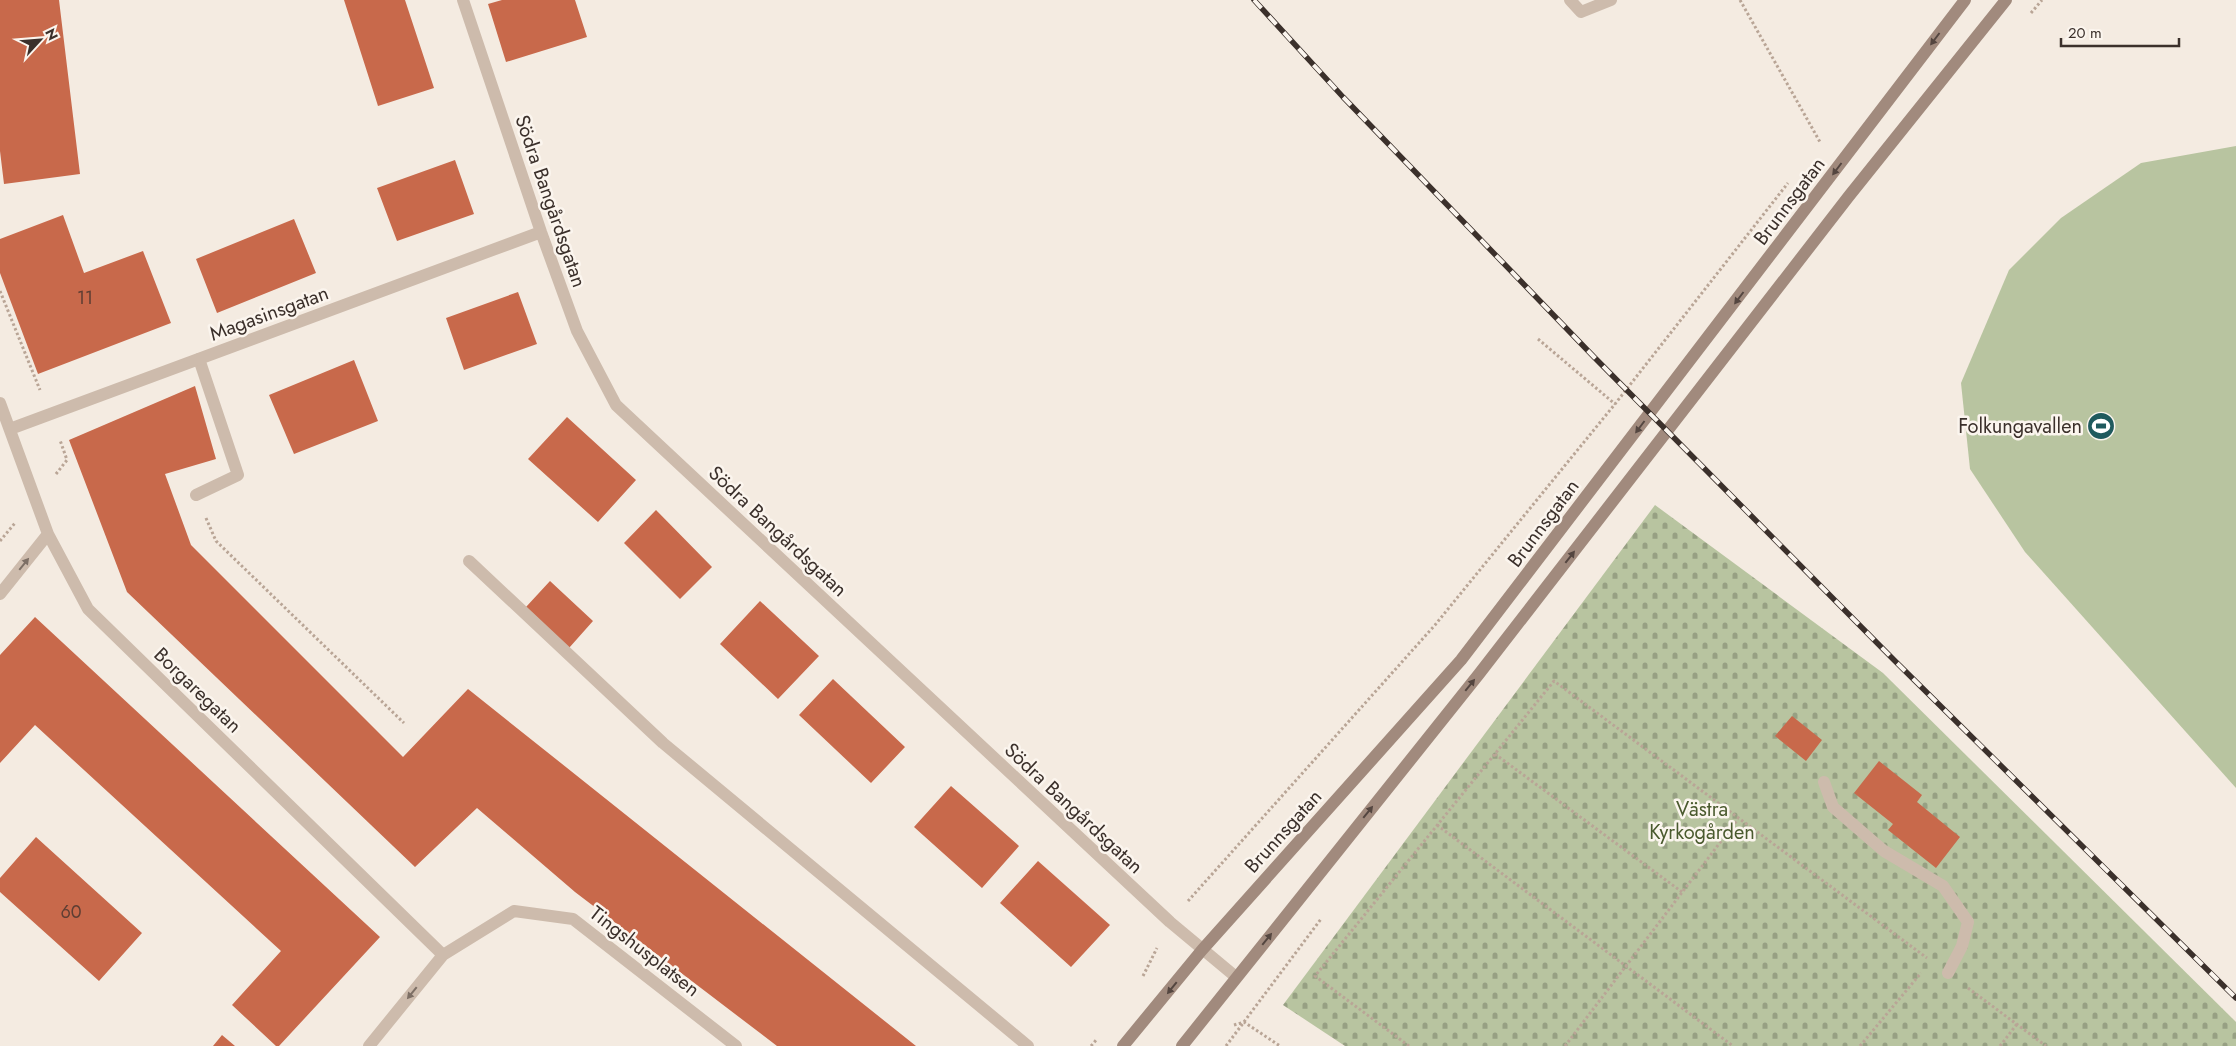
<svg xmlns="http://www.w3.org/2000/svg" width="2236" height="1046" font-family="Jost,sans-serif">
<defs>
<pattern id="cemetery-stones" width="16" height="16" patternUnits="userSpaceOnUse" patternTransform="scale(1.25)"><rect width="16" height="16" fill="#b8c4a0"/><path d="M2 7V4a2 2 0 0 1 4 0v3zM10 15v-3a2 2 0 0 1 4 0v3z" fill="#97a083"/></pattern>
</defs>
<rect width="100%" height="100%" fill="#f4ebe1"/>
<!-- cemetery -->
<path fill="url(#cemetery-stones)" d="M1655,505l228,168 353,349v24h-891l-62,-41z"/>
<!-- pitch -->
<path fill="#b8c4a0" d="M2236,146v642l-211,-236 -55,-83 -9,-86 48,-113 52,-52 80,-55z"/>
<!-- building -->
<path fill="#c8694b" d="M0,0h59l21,174 -76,10 -4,-33z
M344,0h61l29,88 -56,18z
M502,0h73l12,37 -81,25 -18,-58z
M455,160l19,54 -77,27 -20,-53z
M63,215l21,58 59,-22 28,72 -133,51 -38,-101v-34z
M294,219l22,54 -99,40 -21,-54z
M518,292l19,52 -73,26 -18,-52z
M354,360l24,61 -84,33 -25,-59z
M195,386l21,73 -51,15 26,71 212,212 65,-68 448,357h-139l-202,-154 -98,-84 -62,59 -288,-275 -58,-152z
M567,417l69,63 -38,42 -70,-63z
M656,510l56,57 -32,32 -56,-56z
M550,581l43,40 -24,27 -43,-41z
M760,601l59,55 -41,43 -58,-55z
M35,617l345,320 -101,109h-3l-44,-41 49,-54 -246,-226 -35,38v-108z
M833,679l72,68 -34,36 -72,-68z
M1792,716l30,24 -16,21 -31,-25z
M1879,761l43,34 -5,7 43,35 -24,31 -48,-38 5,-6 -39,-31z
M951,786l68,60 -37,42 -68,-61z
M36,837l106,96 -43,48 -99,-89v-14z
M1038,861l72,64 -39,42 -71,-64z
M222,1035l13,11h-22z"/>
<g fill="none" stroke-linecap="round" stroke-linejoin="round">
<!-- path -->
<path stroke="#b9a596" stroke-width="3" stroke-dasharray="2.5 2.5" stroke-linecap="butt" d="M1740,0l80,142
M2031,13l11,-13
M0,291l40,99
M1538,339l77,65
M56,474l11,-14 -7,-20
M206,518l10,23 188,182
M0,541l15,-18
M1495,754l187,138
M1437,825l296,221
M1188,901l247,-276 180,-221 173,-221
M1143,976l14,-28
M1968,988l78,58
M1234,1025l10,-3 36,24
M1091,1046l6,-7
M1226,1046l95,-127
M1409,1046l-94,-70 239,-295 373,277
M1565,1046l173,-227
M1860,1046l61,-73
M2000,1046l17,-22"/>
<!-- service -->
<path stroke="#cdbbac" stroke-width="12" d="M196,495l42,-20 -39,-116
M469,561l194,182 365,303
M1824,782l9,25 51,44 59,35 25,36 -6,24 -14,27"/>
<!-- minor -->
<path stroke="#cdbbac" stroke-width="12" d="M463,0l78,232 36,99 39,74 554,517 66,55
M1570,0l11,12 30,-12
M0,403l48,131 40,75 355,346
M10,429l531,-197
M0,594l48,-60
M369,1046l74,-91 71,-44 59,8 163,127"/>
<!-- secondary -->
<path stroke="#a18a7d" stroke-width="12" d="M1123,1046l79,-96 259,-290 504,-660
M1182,1046l297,-372 370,-478 157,-196"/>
<!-- rail casing -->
<g stroke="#3b302b" stroke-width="5.5">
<path id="rail" d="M1254,0l89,97 251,260 301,304 341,337"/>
</g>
<!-- rail -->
<use href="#rail" stroke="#fbf5ee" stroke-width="4" stroke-dasharray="11" stroke-linecap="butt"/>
</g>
<!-- one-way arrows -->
<defs><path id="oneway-solid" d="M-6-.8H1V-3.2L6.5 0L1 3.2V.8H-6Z" transform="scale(1.25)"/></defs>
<g fill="#544640">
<use href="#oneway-solid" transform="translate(1935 39) rotate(127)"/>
<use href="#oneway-solid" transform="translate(1837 169) rotate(127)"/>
<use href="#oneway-solid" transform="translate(1739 298) rotate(127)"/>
<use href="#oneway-solid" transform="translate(1640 427) rotate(127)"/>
<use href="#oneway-solid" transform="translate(1570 557) rotate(-52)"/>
<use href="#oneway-solid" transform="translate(1470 685) rotate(-51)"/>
<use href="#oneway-solid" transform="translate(1368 812) rotate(-51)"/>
<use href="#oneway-solid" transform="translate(1267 939) rotate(-51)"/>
<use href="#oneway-solid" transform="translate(1172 988) rotate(129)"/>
</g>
<g fill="#7d6f65">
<use href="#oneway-solid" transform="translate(24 564) rotate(-51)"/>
<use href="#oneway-solid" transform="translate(412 993) rotate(129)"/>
</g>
<!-- icons -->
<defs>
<g id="stadium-disc" transform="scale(1.4375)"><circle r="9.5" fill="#1f5a5e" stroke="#fbf5ee"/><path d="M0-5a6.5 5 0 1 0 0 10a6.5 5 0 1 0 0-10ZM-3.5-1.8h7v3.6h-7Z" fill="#fff"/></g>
</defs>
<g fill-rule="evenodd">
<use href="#stadium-disc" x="2101" y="426"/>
</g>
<g text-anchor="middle" stroke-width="5" stroke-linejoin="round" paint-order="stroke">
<!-- number labels -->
<g font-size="18" fill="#5e3e33">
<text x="85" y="304">11</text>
<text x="71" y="918">60</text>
</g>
<!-- street labels -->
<g font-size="20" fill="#3b302b" stroke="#fbf5ee">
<text transform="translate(551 201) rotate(71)" y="7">Södra Bangårdsgatan</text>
<text transform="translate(1789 201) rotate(-53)" y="7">Brunnsgatan</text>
<text transform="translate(269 313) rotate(-20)" y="7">Magasinsgatan</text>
<text transform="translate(1543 523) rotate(-53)" y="7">Brunnsgatan</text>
<text transform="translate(778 531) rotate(43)" y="7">Södra Bangårdsgatan</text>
<text transform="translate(198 690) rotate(44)" y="7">Borgaregatan</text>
<text transform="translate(1074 808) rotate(43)" y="7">Södra Bangårdsgatan</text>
<text transform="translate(1283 831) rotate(-48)" y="7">Brunnsgatan</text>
<text transform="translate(645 951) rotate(38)" y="7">Tingshusplatsen</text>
</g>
<!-- poi labels -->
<g font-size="20" fill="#3b302b" stroke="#fbf5ee" text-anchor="end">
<text x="2082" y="433">Folkungavallen</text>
</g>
<!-- park labels -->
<g font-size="20" fill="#4a5a2e" stroke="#fbf5ee">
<text x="1702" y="816">Västra<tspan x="1702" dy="23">Kyrkogården</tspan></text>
</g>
</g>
<!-- north arrow -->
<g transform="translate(40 40) rotate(64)" stroke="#fbf5ee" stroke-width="4" paint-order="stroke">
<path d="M0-4L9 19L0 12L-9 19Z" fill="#3b302b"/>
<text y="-8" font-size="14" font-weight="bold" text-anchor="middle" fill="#3b302b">N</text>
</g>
<!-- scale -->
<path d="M2061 38v8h118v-8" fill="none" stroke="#3b302b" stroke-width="2.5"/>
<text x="2068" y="38" font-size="15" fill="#3b302b" stroke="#fbf5ee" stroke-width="4" paint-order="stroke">20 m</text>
</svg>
